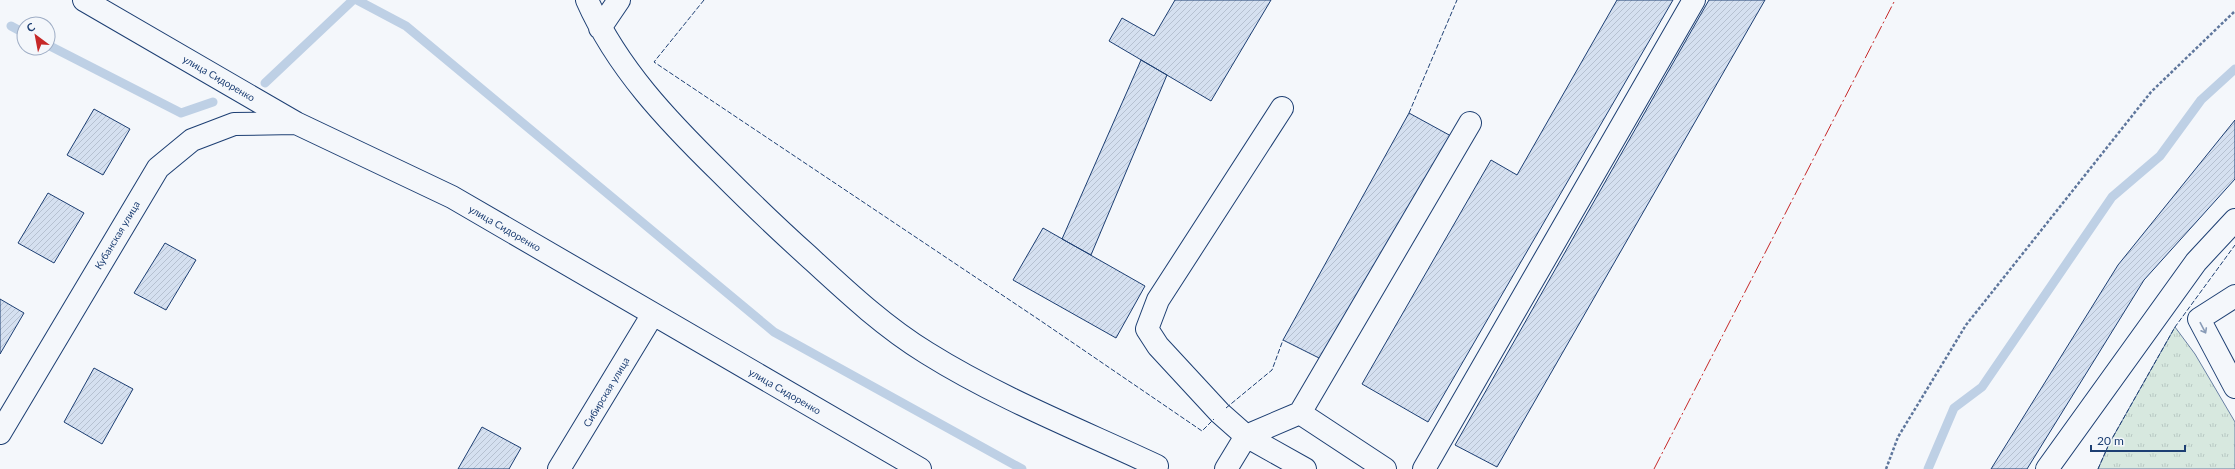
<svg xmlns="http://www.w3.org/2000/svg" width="2235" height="469" font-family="Lato,sans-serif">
<defs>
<pattern id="grass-tufts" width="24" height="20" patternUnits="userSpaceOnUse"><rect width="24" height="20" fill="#d7e8df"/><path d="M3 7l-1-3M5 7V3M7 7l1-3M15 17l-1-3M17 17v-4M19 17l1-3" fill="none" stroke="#b8c8c3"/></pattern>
<pattern id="building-hatch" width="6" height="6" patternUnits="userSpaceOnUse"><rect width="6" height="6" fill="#d5e0f0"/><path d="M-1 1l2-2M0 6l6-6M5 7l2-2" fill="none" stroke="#b6c1d1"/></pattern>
</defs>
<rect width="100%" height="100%" fill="#f4f7fb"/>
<!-- grass -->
<path fill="url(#grass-tufts)" stroke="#687fa3" d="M2175,327l20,27 40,68v47h-137l11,-25z"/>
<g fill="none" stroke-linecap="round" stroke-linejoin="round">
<!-- stream -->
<path stroke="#bed0e5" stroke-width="9" d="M357,0l49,26 368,306 248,137
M11,26l13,7
M48,45l133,68 32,-11
M265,83l88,-83
M1928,469l26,-61 28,-21 130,-190 48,-41 41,-56 34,-31"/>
</g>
<!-- building -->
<path fill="url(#building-hatch)" stroke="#1d3f73" d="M1175,0h96l-60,101 -102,-60 13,-23 32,18z
M1617,0h56l-245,422 -66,-38 129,-224 26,15z
M1709,0h56l-268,467 -42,-22z
M1141,60l26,15 -76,180 -29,-16z
M94,109l36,20 -27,46 -36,-20z
M1409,113l42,23 -126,225 -42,-21z
M2235,120v59l-91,101 -117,189h-36l127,-204z
M48,193l36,20 -30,50 -36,-20z
M1043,228l102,58 -29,52 -103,-58z
M165,243l31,17 -30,50 -32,-17z
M0,299l24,14 -24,41z
M94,368l39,21 -31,55 -38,-22z
M482,427l39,21 -12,21h-51z"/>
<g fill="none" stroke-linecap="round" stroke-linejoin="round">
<!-- minor casing -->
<g stroke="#1d3f73" stroke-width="24">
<path id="minor" d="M84,0l212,123 156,74 468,272
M587,0c30,68 81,121 133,172 28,28 57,56 87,83 38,35 76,71 120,98 72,45 153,77 230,113
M600,28l19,-28
M1282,108l-124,192 -11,29 11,17 62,67 26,23 59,33
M2235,296l-36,23 36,68
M1300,413l170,-290
M0,433l158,-265 34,-28 42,-16 61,-1
M559,469l94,-155
M1226,469l20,-33 54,-23 85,56
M1424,469l270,-469
M2047,469l149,-207 39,-42"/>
</g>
<!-- path -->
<path stroke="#5e769c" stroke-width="2.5" stroke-dasharray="3 2" stroke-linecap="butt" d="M1886,469l12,-32 68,-112 185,-233 84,-81"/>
<!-- minor -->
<use href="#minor" stroke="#f4f7fb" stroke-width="22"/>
<!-- fence -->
<path stroke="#1d3f73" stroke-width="1" stroke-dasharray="5 2" stroke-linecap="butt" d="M704,0l-50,62 387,259 161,110 12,-12
M1409,113l48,-113
M1226,408l46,-38 11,-30
M2098,469l11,-25 66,-117 60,-82"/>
<!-- power -->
<path stroke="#c62828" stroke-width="1" stroke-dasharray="14 3 2 3" stroke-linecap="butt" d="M1654,469l241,-469"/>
</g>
<!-- one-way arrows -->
<defs><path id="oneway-shaft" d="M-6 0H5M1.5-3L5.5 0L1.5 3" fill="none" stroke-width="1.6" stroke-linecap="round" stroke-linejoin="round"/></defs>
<use stroke="#889bb7" href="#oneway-shaft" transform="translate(2203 328) rotate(62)"/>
<g text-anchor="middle" stroke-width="3" stroke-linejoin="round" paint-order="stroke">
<!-- street labels -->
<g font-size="10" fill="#1d3f73" stroke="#f4f7fb">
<text transform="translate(219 78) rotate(30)" y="4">улица Сидоренко</text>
<text transform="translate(505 228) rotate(30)" y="4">улица Сидоренко</text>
<text transform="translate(117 235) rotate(-59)" y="4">Кубанская улица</text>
<text transform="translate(785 391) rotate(30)" y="4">улица Сидоренко</text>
<text transform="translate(606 392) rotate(-59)" y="4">Сибирская улица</text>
</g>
</g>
<!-- north arrow -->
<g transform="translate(36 36) rotate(328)"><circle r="19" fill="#f4f7fb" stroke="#9eadc5"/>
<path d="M0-3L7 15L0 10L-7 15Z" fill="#c62828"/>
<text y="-6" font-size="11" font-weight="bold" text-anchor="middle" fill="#1d3f73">С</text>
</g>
<!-- scale -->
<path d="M2091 445v6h94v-6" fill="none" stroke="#1d3f73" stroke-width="2"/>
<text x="2097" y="445" font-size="12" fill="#1d3f73" stroke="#f4f7fb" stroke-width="3" paint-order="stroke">20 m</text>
</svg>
